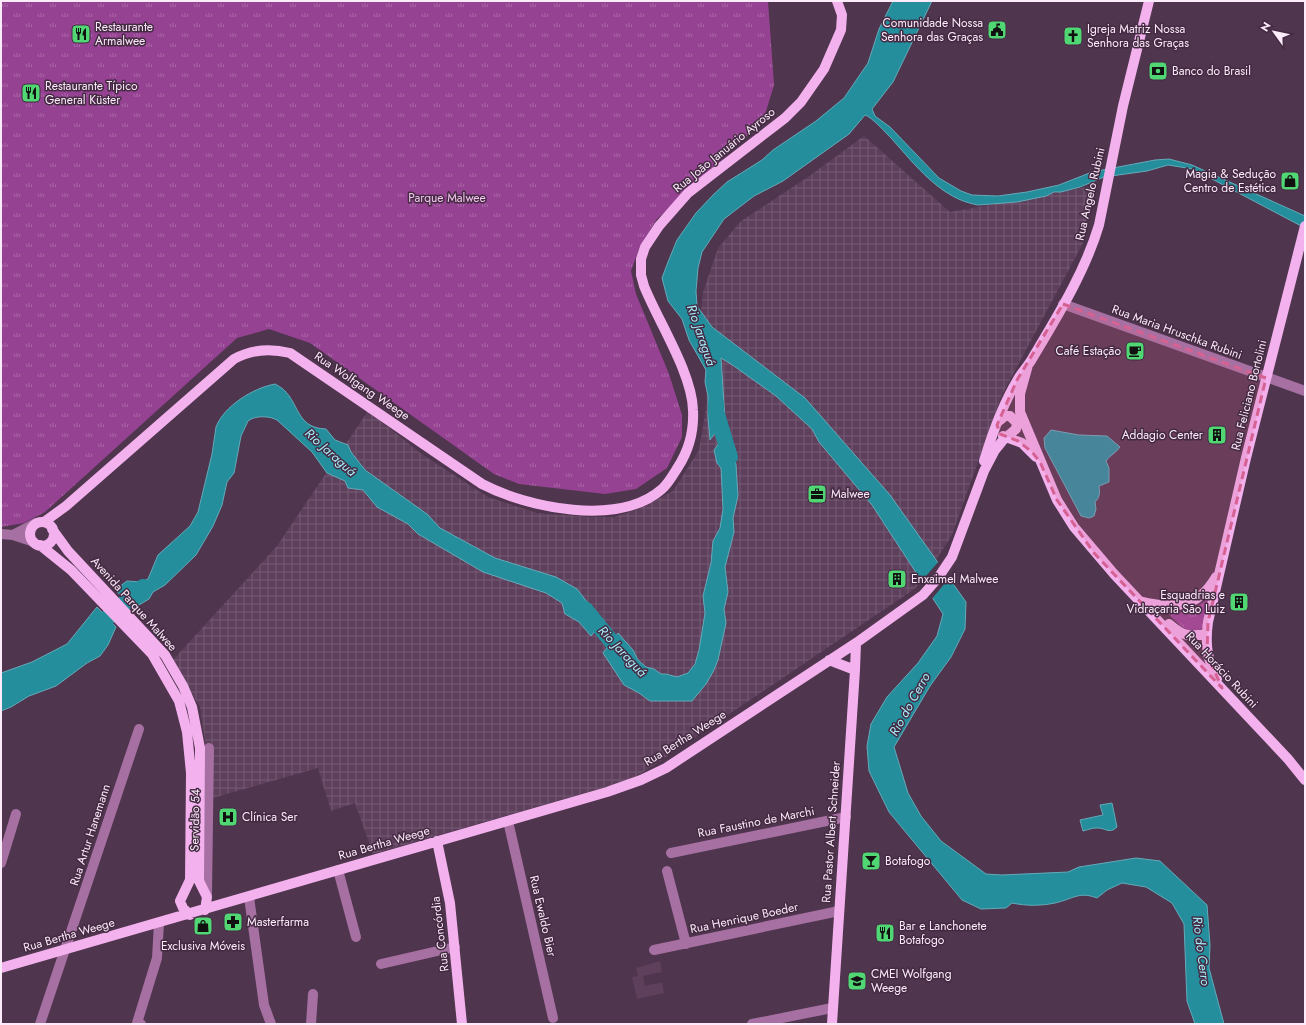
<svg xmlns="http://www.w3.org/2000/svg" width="1306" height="1025" font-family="Jost,sans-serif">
<defs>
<pattern id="industrial-grid" width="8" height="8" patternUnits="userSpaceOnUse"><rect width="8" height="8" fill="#5e3f5c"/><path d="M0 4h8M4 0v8" fill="none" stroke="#765b74"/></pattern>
<pattern id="park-tufts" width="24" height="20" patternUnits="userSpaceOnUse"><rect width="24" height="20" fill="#964293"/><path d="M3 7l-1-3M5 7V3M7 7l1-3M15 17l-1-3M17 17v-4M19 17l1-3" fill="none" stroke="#ab67a8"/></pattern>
</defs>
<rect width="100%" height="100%" fill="#4f354d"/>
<!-- built -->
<path fill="#5e3f5c" d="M660,961l2,11 -19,4 2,10 17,-4 2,11 -27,6 -5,-22 6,-1 -2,-8z"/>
<!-- industrial -->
<path fill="url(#industrial-grid)" d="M864,136l86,76 143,-26 -10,57 -82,154 -49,138 -30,47 -9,8 -280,189 -260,75 -18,-51 -24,8 -13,-43 -109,31 -2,-44 -7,-48 -28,-46 105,-115 91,-135 55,44 65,42 49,16 52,4h25l25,-8 34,-18 26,-41 8,-48 -6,-91 2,-19 15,-44 23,-27 67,-44z"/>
<!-- park -->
<path fill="url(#park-tufts)" d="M1,1h767l6,84 -11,36 -106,98 -17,27 -9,25 5,23 33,80 13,41v22l-15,31 -31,21 -31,5 -86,-10 -25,-10 -184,-131 -41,-14 -32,9 -192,174 -21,11 -23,4z
M1210,597l-7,31c-14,9 -25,-4 -34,-14 17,-1 29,-7 41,-17z"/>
<!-- water -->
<path fill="#248e9d" stroke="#65aab9" d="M893,1h39l-39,81 -21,27 3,7 15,11 49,51 22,13 11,4 26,1 29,-4 32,-7 33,-13 63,-12 14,-1 23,6 113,51v12l-112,-59 -25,-4 -21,6 -43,6 -24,10 -19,5h-7l-8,4 -29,6 -39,3c-37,-6 -63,-40 -86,-66 -7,-7 -19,-21 -27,-24l-16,19 -66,47 -29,15 -30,23 -22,33 -4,16 -2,23 1,15 15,21 93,71 85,97 76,107 -1,27 -14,28 -21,29 -36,61 14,46 13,23 20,25 45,33 16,1 66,-3 11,-5 57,-9 24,3 47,44 3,40 -1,23 15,56h-29l-8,-23 -3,-77 -12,-21 -26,-16 -24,-4 -15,7 -10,8c-18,-7 -24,1 -42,5 -14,3 -29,3 -43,0l-6,5 -25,1 -19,-9 -73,-88 -20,-41 -2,-25 4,-22 16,-27 31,-34 19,-27 6,-22 -71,-109 -53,-63 -7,-13 -36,-33 -45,-32 -10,-6 4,62 -15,20 -2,-22v-22l-3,-14 1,-12 -17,-30 -7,-21 -14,-18 -6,-23 6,-16 9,-22 19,-27 18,-19 13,-12 35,-22 11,-10 43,-29 28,-23 24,-35 11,-34z
M275,384c26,12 17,44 51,45l9,11 13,5 3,7 14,18 62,44 13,14 55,30 61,19 21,12 18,23 9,8 -13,16 -12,-14 -14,-8 -3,-11 -16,-10 -63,-21 -65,-38 -10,-10 -31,-17 -14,-17 -15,-2 -3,-7 -18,-8 -15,-21 -35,-32c-7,-4 -22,-5 -29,1l-7,15 -7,37 -7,9 -5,23 -9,21 -17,29 -31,30 -12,7 -4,7 -15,9 -19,-18 12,-9 14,1 7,-3 10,-24 32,-29 8,-14 14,-58 4,-27c8,-21 37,-39 59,-43z
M1051,430l28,5 28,1 13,11c-4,6 -10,8 -14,14l3,7v14l-10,4c1,7 1,11 -4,16l1,7 -2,7 -5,2 -8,-2 -36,-68 -1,-10z
M727,432l1,11 8,21 2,32 -5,22 1,14 -9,35 3,25 -4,17 2,14 -8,37 -5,12 -7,12 -14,17h-42l-11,-8 -15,-8 -21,-32 15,-20 15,17 5,10 8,7 8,2 7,5h5l11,3 11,-4 7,-9 4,-14 6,-37 -2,-17 8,-33 2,-22 7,-13 3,-19 -2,-41 -4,-5 -3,-13z
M97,607l19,20 -8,18 -8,11 -13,7 -31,23 -27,10 -18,11 -10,4v-38l31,-11 35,-18z
M1112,803l5,24c-8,8 -12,0 -21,1 -4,0 -9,2 -13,3l-3,-11 23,-5 -3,-10z"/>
<!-- pier -->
<path fill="#4f354d" d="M939,561l11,16 -19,23 -11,-17z"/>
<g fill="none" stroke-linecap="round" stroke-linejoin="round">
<!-- river -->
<path stroke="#248e9d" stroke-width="16" d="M716,404v7l14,46
M585,609l40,49
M91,632l52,-45"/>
<!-- minor -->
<path stroke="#a670a2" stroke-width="10" d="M1063,304l242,87
M1,534l12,1 21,7
M13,535l23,-12
M508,821l45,197
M671,853l175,-36
M1,863l15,-49
M338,870l18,67
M667,871l19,73
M207,894l2,-146
M249,897l15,108 7,19
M654,950l185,-39
M381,964l74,-17
M40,1024l99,-295
M141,1024l-4,-1 20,-65 2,-35
M311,1024l2,-30
M752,1024l80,-16"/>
<!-- major -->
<path stroke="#f3b1ee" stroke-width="10" d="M1028,365l-8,29v18l37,88 17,27 40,47 174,185 17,21
M1003,436l19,7 14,14
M984,461c8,-27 19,-57 34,-82 4,-7 10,-13 14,-20 25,-42 53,-87 67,-134l24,-119 26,-105
M44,522l22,-16 168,-147c18,-10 36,-11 56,-6l192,131c46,24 137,43 180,5 6,-5 11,-14 16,-22 11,-17 16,-37 15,-57 -1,-37 -35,-89 -49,-124l-3,-11v-16l4,-12 14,-21 29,-33 97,-75 16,-16 23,-33 17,-39 1,-15 -5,-14
M30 534a12 12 0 1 1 24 0a12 12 0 1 1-24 0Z
M52,529l16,22 97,104 18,31 9,21 8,41 -1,133 8,16 -2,13
M40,545l31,25 81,84 27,47 8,31 4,41 -1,107 -10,21 3,7 7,7
M1139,601c33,8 58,9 77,-24
M1169,624c14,12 19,13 38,10
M829,660l26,10
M1217,679c-10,-20 -12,-35 -9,-57l38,-164 59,-232
M437,841l13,62 12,121
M1,968l606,-176 34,-12 25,-12 190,-125 67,-48 15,-17 14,-21 32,-86 11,-21 9,-11 12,-10 1,-6 -7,-7h-5l-6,5
M832,1024l23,-354 1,-27"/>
</g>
<!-- marked area -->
<path fill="#d66293" fill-opacity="0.2" stroke="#d66293" stroke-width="3" stroke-dasharray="8 5" stroke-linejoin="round" d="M1063,304l203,74 -58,244 -1,32 15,34 -128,-135 -37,-53 -17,-38 -8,-10 -14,-11 -18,-7 -3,-9 20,-45z"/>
<!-- icons -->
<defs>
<g id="civic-square" transform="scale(1)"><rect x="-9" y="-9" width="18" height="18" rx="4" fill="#51d674" stroke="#442a42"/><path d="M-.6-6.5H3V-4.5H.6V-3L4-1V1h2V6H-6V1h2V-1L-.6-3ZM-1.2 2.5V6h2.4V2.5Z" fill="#111"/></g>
<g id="restaurant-square" transform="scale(1)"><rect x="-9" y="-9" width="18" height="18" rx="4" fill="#51d674" stroke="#442a42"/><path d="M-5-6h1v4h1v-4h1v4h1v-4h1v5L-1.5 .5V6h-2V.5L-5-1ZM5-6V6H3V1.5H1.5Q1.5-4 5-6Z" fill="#111"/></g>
<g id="church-square" transform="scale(1)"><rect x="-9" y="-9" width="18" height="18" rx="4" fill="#51d674" stroke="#442a42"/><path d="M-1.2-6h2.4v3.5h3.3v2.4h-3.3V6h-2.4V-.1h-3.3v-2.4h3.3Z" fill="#111"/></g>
<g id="bank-square" transform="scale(1)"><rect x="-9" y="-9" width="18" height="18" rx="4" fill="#51d674" stroke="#442a42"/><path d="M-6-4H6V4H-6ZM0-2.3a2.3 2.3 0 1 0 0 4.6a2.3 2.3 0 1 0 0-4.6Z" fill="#111"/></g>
<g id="shop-square" transform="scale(1)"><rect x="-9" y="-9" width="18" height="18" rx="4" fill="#51d674" stroke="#442a42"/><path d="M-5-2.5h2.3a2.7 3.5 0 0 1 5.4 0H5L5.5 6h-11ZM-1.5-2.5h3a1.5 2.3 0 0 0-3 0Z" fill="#111"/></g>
<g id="cafe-square" transform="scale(1)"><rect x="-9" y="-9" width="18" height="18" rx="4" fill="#51d674" stroke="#442a42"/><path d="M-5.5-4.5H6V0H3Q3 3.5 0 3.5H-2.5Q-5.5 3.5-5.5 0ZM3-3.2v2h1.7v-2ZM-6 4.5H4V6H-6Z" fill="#111"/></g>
<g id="building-square" transform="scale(1)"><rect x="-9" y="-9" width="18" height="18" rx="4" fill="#51d674" stroke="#442a42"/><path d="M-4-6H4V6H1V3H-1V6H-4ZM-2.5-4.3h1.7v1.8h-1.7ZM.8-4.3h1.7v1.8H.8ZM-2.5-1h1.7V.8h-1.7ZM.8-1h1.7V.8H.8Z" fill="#111"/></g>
<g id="office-square" transform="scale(1)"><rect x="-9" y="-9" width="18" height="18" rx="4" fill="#51d674" stroke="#442a42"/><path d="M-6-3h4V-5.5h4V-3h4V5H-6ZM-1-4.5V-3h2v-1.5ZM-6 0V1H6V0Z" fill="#111"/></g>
<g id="hospital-square" transform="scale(1)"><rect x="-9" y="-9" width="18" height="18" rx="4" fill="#51d674" stroke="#442a42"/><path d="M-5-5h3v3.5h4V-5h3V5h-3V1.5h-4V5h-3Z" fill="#111"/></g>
<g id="bar-square" transform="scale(1)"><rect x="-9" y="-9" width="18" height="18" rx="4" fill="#51d674" stroke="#442a42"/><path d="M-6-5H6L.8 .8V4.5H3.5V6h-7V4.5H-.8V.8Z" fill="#111"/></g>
<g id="pharmacy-square" transform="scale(1)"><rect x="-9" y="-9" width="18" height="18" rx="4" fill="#51d674" stroke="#442a42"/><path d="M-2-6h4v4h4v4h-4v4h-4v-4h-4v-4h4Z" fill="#111"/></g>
<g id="school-square" transform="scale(1)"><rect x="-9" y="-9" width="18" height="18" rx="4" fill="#51d674" stroke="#442a42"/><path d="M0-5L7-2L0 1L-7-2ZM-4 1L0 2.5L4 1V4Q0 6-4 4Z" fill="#111"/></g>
</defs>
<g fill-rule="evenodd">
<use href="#civic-square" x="997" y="30"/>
<use href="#restaurant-square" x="81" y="34"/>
<use href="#church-square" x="1073" y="36"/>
<use href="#bank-square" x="1158" y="71"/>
<use href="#restaurant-square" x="31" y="93"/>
<use href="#shop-square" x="1290" y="181"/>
<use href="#cafe-square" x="1135" y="351"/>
<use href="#building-square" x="1217" y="435"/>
<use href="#office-square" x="817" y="494"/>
<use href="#building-square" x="897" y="579"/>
<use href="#building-square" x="1239" y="602"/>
<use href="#hospital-square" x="228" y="817"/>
<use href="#bar-square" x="871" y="861"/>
<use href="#pharmacy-square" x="233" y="922"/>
<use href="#shop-square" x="203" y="926"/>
<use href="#restaurant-square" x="885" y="933"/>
<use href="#school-square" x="857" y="981"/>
</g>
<g text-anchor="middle" stroke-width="3" stroke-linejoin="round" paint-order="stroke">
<!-- poi labels -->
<g font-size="12" fill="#fcebfa" stroke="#442a42" text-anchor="start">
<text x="983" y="27" text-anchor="end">Comunidade Nossa<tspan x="983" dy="14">Senhora das Graças</tspan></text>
<text x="95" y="31">Restaurante<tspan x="95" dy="14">Armalwee</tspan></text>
<text x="1087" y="33">Igreja Matriz Nossa<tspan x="1087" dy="14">Senhora das Graças</tspan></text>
<text x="1172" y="75">Banco do Brasil</text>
<text x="45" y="90">Restaurante Típico<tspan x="45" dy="14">General Küster</tspan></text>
<text x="1276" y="178" text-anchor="end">Magia &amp; Sedução<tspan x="1276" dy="14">Centro de Estética</tspan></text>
<text x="1121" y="355" text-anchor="end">Café Estação</text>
<text x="1203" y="439" text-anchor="end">Addagio Center</text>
<text x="831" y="498">Malwee</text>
<text x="911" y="583">Enxaimel Malwee</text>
<text x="1225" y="599" text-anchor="end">Esquadrias e<tspan x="1225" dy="14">Vidraçaria São Luiz</tspan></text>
<text x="242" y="821">Clínica Ser</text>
<text x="885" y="865">Botafogo</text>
<text x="247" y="926">Masterfarma</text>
<text x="899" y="930">Bar e Lanchonete<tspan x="899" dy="14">Botafogo</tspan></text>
<text x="203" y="950" text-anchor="middle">Exclusiva Móveis</text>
<text x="871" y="978">CMEI Wolfgang<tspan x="871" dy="14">Weege</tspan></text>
</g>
<!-- street labels -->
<g font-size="12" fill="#fcebfa" stroke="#442a42">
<text transform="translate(724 150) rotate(-39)" y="4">Rua João Januário Ayroso</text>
<text transform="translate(1090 194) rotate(-77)" y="4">Rua Angelo Rubini</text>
<text transform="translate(1177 332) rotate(20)" y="4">Rua Maria Hruschka Rubini</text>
<text transform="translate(362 386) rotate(34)" y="4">Rua Wolfgang Weege</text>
<text transform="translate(1249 395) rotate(-76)" y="4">Rua Feliciano Bortolini</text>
<text transform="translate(134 604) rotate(48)" y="4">Avenida Parque Malwee</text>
<text transform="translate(1222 670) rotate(47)" y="4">Rua Horácio Rubini</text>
<text transform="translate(685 738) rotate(-32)" y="4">Rua Bertha Weege</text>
<text transform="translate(195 820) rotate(-89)" y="4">Servidão 54</text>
<text transform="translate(756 822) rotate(-11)" y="4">Rua Faustino de Marchi</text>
<text transform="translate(831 832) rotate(-86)" y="4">Rua Pastor Albert Schneider</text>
<text transform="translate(90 835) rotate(-72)" y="4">Rua Artur Hanemann</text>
<text transform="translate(384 843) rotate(-16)" y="4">Rua Bertha Weege</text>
<text transform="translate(543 916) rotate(77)" y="4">Rua Ewaldo Bier</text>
<text transform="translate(744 918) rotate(-12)" y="4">Rua Henrique Boeder</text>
<text transform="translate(440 934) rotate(-97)" y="4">Rua Concórdia</text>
<text transform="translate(69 935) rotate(-16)" y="4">Rua Bertha Weege</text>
</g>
<!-- park labels -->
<g font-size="12" fill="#f4c6f0" stroke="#442a42">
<text x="447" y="202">Parque Malwee</text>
</g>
<!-- water labels -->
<g font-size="13" font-style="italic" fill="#a6effb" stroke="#442a42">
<text transform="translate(702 335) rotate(71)" y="5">Rio Jaraguá</text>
<text transform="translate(331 452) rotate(42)" y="5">Rio Jaraguá</text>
<text transform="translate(623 651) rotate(47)" y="5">Rio Jaraguá</text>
<text transform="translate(909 704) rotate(-61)" y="5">Rio do Cerro</text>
<text transform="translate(1202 951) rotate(83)" y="5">Rio do Cerro</text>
</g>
</g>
<!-- border -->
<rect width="1306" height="1025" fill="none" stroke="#fcebfa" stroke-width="4"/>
<!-- north arrow -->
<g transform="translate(1274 32) rotate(303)" stroke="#442a42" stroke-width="3" paint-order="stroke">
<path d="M0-3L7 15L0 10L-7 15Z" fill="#fcebfa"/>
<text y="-6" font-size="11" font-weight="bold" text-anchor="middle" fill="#fcebfa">N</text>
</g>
</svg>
